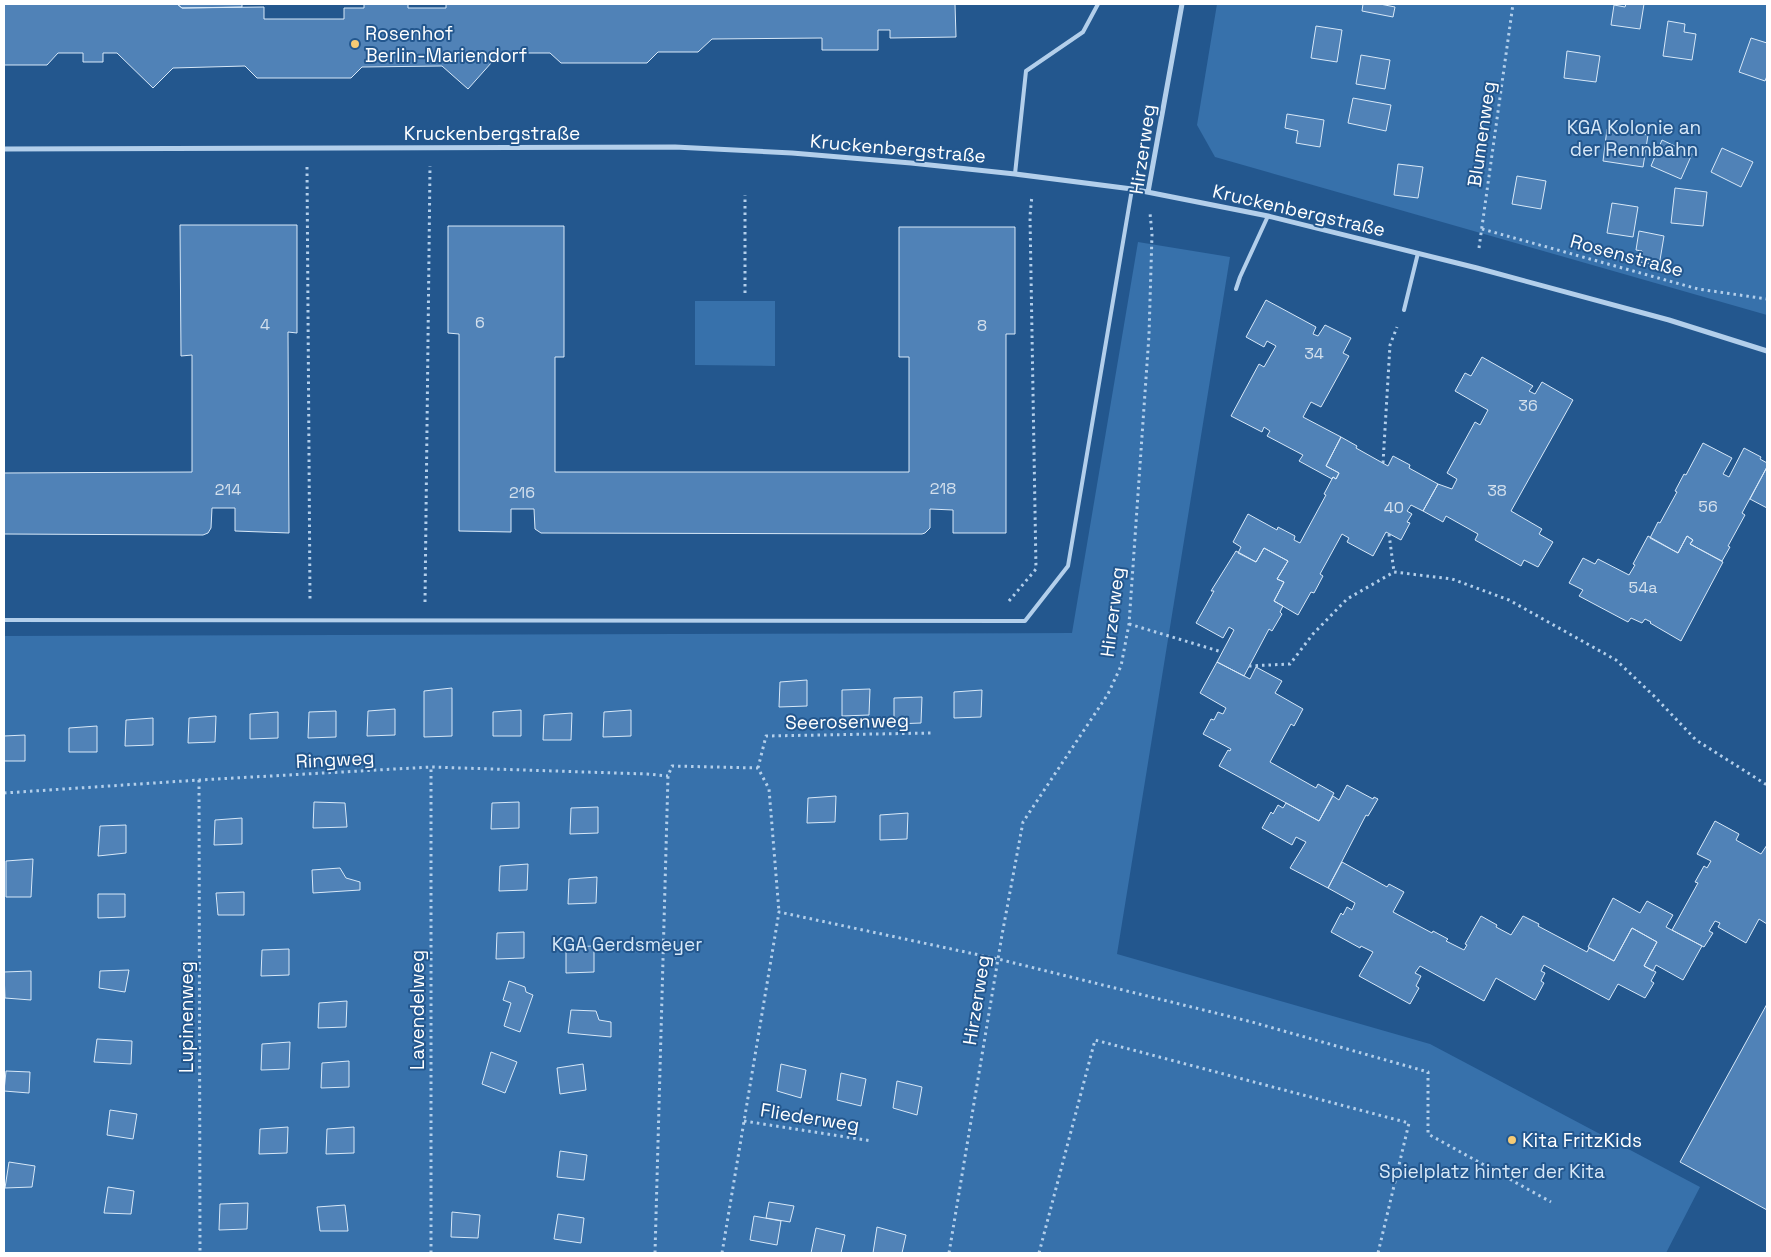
<svg xmlns="http://www.w3.org/2000/svg" width="1771" height="1257" font-family="'Space Grotesk',sans-serif">
<rect width="100%" height="100%" fill="#23578e"/>
<!-- green -->
<path fill="#3771ab" d="M1217,4h550v311l-552,-158 -18,-32z
M1138,242l92,15 -113,697 313,90 270,143 -34,66h-1662v-617l1068,-3z
M695,301h80v65l-80,-1z"/>
<!-- building -->
<path fill="#5082b7" stroke="#d7e8f8" d="M4,4h173l5,4 82,-1v12h80v-11h20v-4h44v4h38v-4h509l1,33 -66,1v-8h-12v20h-56v-12l-110,1 -14,13h-40l-11,11h-86l-11,-10h-50l-32,36 -26,-23 -80,1 -11,11h-94l-12,-12 -72,2 -20,20 -36,-35h-14v9h-20v-9h-25l-11,12h-43z
M177,4h65v3l-60,1z
M1363,4h17l15,3 -2,10 -31,-6z
M1626,4h18l-4,25 -29,-4 3,-20 11,2z
M1668,21l17,3 -1,8 12,2 -4,26 -29,-4z
M1316,26l26,4 -5,32 -26,-4z
M1751,38l16,5v33l-2,5 -26,-9z
M1567,51l33,5 -4,26 -32,-4z
M1361,55l29,5 -5,29 -29,-5z
M1353,98l38,7 -5,26 -38,-8z
M1287,114l37,6 -4,27 -24,-4 2,-12 -13,-3z
M1607,129l41,6 -5,32 -40,-6z
M1662,140l30,14 -11,25 -30,-13z
M1722,148l31,14 -12,25 -30,-15z
M1398,164l25,3 -5,31 -24,-3z
M1517,176l29,5 -5,28 -29,-5z
M1675,188l32,4 -4,34 -32,-3z
M1612,203l26,4 -5,30 -26,-4z
M180,225h117v108l-9,-1 1,201 -54,-2v-23h-23l-1,20 -3,5 -5,2 -199,-1v-61l188,-1v-117l-11,1z
M448,226h116v131h-9v115h354v-115h-10v-130h116v107h-9v199h-53v-23l-23,-1v19l-5,5 -3,1 -381,-1 -6,-4 -1,-20h-23v23l-52,-1v-197l-11,-1z
M1639,231l25,5 -5,30 -19,-4 2,-11 -6,-1z
M1266,300l50,27 -3,7 5,2 7,-11 26,13 -8,15 6,3 -28,51 -10,-5 -8,15 38,20 -15,29 13,7 -3,6 -3,-2 -1,2 -33,-18 4,-6 -36,-19 3,-5 -6,-4 -2,5 -31,-16 28,-52 5,3 12,-21 -9,-5 -3,6 -18,-10z
M1482,357l51,29 -4,5 6,3 7,-12 31,18 -62,111 31,18 -3,5 14,8 -15,25 -14,-7 -3,6 -46,-26 3,-6 -32,-18 -3,6 -20,-11 15,-27 14,5 5,-10 -10,-6 28,-51 5,3 8,-15 -33,-19 10,-18 6,3z
M1341,437l16,9 -1,2 32,18 5,-10 17,9 -1,3 29,16 -15,27 -12,-6 -4,6 5,3 -5,8 3,1 -9,17 -15,-8 -13,24 -26,-14 2,-4 -7,-4 -22,40 3,2 -9,17 -3,-1 -13,23 -24,-14 10,-19 -7,-3 11,-18 -24,-13 -8,14 -18,-9 3,-6 -8,-5 15,-28 29,16 1,-3 17,9 -1,4 6,3 26,-48 -2,-1 9,-17 3,2 3,-6 -13,-7z
M1703,443l29,15 -9,16 6,3 15,-29 17,9 -1,2 7,4v4l-25,46 3,2 -17,31 2,1 -8,14 -32,-17 3,-4 -6,-4 -9,17 -28,-15 8,-16 2,1 17,-31 -2,-1 9,-17 2,1z
M1767,467v41l-17,-9z
M1648,536l30,17 9,-17 6,4 -3,4 33,18 -42,79 -31,-18 1,-1 -6,-3 -3,4 -11,-5 -3,4 -49,-26 4,-6 -14,-7 14,-25 12,6 3,-5 31,16 6,-10 -2,-1z
M1264,548l24,13 -11,18 7,3 -10,19 9,5 -3,6 2,2 -10,17 -3,-2 -25,47 -27,-14 17,-32 -5,-3 -6,11 -27,-15 18,-32h-3l25,-40 20,11z
M1217,662l33,17 6,-12 26,14 -7,12 28,16 -9,17 -3,-2 -21,38 46,26 2,-4 16,9 -15,28 -100,-55 9,-16 2,1 1,-2 -28,-15 8,-15 3,1 4,-8 5,2 3,-6 -26,-15z
M807,680v26l-28,1 1,-25z
M452,688v48l-28,1v-46z
M870,689l-1,26 -27,1v-26z
M982,690l-1,27 -27,1v-26z
M922,697l-1,26 -27,1v-26z
M395,709v26l-28,1 1,-25z
M521,710v26h-28v-24z
M631,710v26l-28,1 1,-25z
M336,711v26l-28,1 1,-26z
M278,712v26l-28,1v-25z
M572,713l-1,27h-28l1,-25z
M216,716l-1,26 -27,1 1,-25z
M153,718v27l-28,1 1,-26z
M97,726v26h-28v-24z
M25,735v26h-21v-25z
M1347,785l26,14 1,-2 4,2 -10,17 -2,-1 -38,73 -38,-20 16,-26 -10,-5 -4,8 -30,-17 9,-16 2,2 5,-9 5,3 3,-5 33,18 14,-25 6,4z
M836,796l-1,26 -28,1 1,-25z
M314,802l31,1 2,24 -34,1z
M519,802v26l-28,1 1,-26z
M598,807v26l-28,1 1,-26z
M908,813l-1,26 -27,1v-25z
M242,818v26l-28,1 1,-25z
M1715,821l24,13 -3,6 25,14 6,-9v79l-8,-5 -13,24 -28,-16 2,-4 -5,-2 -6,10 4,2 -9,14 -32,-17 26,-47 -3,-1 9,-16 3,2 4,-7 -14,-7z
M126,825v28l-28,3 2,-30z
M33,859l-2,38h-25v-36z
M1342,862l45,25 2,-3 15,8 -11,20 39,21 1,-2 15,8 -2,2 18,9 3,-5 -2,-1 16,-28 16,9 -1,2 15,8 12,-19 16,8 -1,2 49,26 2,-4 25,13 18,-33 25,14 -13,24 12,6 -5,9 3,2 -9,15 -27,-14 -9,16 -65,-35 -3,6 4,2 -4,8 3,2 -9,17 -39,-22 -12,23 -64,-35 -5,7 6,3 -5,10 3,2 -9,16 -51,-28 14,-24 -12,-6 -1,2 -29,-16 10,-19 2,2 4,-8 5,3 3,-7 -27,-15z
M528,864l-1,26 -28,1 1,-25z
M340,868l6,10 14,4v8l-47,3 -1,-23z
M597,877l-1,26 -28,1 1,-25z
M244,892v23h-26l-2,-22z
M98,894h27v23l-27,1z
M1613,898l27,15 7,-12 26,14 -7,12 36,19 -19,34 -27,-15 -3,6 -9,-5 13,-24 -25,-14 -18,33 -26,-14z
M524,932v26l-28,1 1,-26z
M594,946v26l-28,1v-26z
M289,949v26l-28,1 1,-26z
M129,970l-4,22 -26,-4 1,-17z
M31,971v29l-26,-2 -1,-26z
M509,981l16,6 1,5 7,3 -13,37 -16,-6 7,-23 -8,-3z
M347,1001l-1,26 -28,1 1,-25z
M1767,1004v206l-87,-48z
M571,1010l25,1 3,9 12,2v15l-43,-4z
M97,1039l35,2 -1,23 -37,-2z
M290,1042l-1,27 -28,1 1,-26z
M491,1052l26,10 -12,31 -23,-9z
M349,1061v26l-28,1 1,-25z
M583,1064l3,26 -26,4 -3,-26z
M781,1064l25,6 -5,28 -24,-7z
M6,1071l24,1 -1,21 -25,-2z
M841,1073l25,6 -5,27 -24,-6z
M897,1081l25,6 -5,28 -24,-7z
M110,1110l27,4 -4,25 -26,-4z
M288,1127l-1,26 -28,1 1,-25z
M354,1127v26l-28,1 1,-25z
M560,1151l27,4 -3,25 -27,-3z
M9,1162l26,4 -3,21 -27,1z
M108,1187l26,4 -3,23 -27,-1z
M769,1202l25,4 -4,16 -24,-4z
M248,1203l-1,26 -28,1 1,-26z
M345,1205l3,26h-28l-3,-24z
M452,1212l28,3 -2,23 -27,-1z
M558,1214l26,4 -3,25 -27,-4z
M754,1216l27,5 -4,24 -27,-5z
M877,1227l29,8 -4,18h-29z
M816,1228l29,7 -4,18h-30z"/>
<g fill="none" stroke-linecap="round" stroke-linejoin="round">
<!-- path -->
<path stroke="#b3cfeb" stroke-width="3" stroke-dasharray="2.5 4" stroke-linecap="butt" d="M307,167l3,434
M1482,229l216,60 69,10
M1479,248l34,-244
M745,293v-98
M1383,463l7,-118 7,-18
M1389,534l5,38
M1009,601l27,-32 -6,-353 2,-21
M425,602l5,-436
M1129,624l93,28
M1249,666l41,-2 23,-30 34,-35 47,-27 58,7 57,21 107,60 38,36 42,44 71,45
M758,768l8,-32 165,-3
M199,780l1,473
M4,793l195,-13 232,-13 216,7 21,2
M744,1121l128,20
M431,1253v-486
M655,1253l13,-477 4,-10 86,2 11,21 10,123
M722,1253l57,-341 219,47 254,63 176,50v62l123,68
M949,1253l53,-318 21,-113 85,-128 13,-28 8,-42 20,-289 3,-101 -2,-21
M1039,1253l56,-213 314,83 -31,130"/>
<!-- service -->
<path stroke="#b3cfeb" stroke-width="4" d="M1015,174l11,-103 57,-39 15,-28
M1236,289l4,-12 28,-61
M1404,310l14,-57
M4,620l1021,1 43,-55 64,-377"/>
<!-- minor -->
<path stroke="#b3cfeb" stroke-width="5" d="M4,149l671,-2 117,6 119,10 104,11 117,15 136,27 209,52 192,52 98,31
M1148,192l34,-188"/>
</g>
<!-- markers -->
<g fill="#f6cb75" stroke="#23578e" stroke-width="2">
<circle cx="355" cy="44" r="5"/>
<circle cx="1512" cy="1140" r="5"/>
</g>
<g text-anchor="middle" stroke-width="4" stroke-linejoin="round" paint-order="stroke">
<!-- number labels -->
<g font-size="16" fill="#d3e0ed">
<text x="480" y="328">6</text>
<text x="265" y="330">4</text>
<text x="982" y="331">8</text>
<text x="1314" y="359">34</text>
<text x="1528" y="411">36</text>
<text x="943" y="494">218</text>
<text x="228" y="495">214</text>
<text x="1497" y="496">38</text>
<text x="522" y="498">216</text>
<text x="1708" y="512">56</text>
<text x="1394" y="513">40</text>
<text x="1643" y="593">54a</text>
</g>
<!-- poi labels -->
<g font-size="19" fill="#fff" stroke="#23578e" text-anchor="start">
<text x="365" y="40">Rosenhof<tspan x="365" dy="22">Berlin-Mariendorf</tspan></text>
<text x="1522" y="1147">Kita FritzKids</text>
</g>
<!-- park labels -->
<g font-size="19" fill="#d7e8f8" stroke="#23578e">
<text x="1634" y="134">KGA Kolonie an<tspan x="1634" dy="22">der Rennbahn</tspan></text>
<text x="627" y="951">KGA Gerdsmeyer</text>
<text x="1492" y="1178">Spielplatz hinter der Kita</text>
</g>
<!-- street labels -->
<g font-size="19" fill="#fff" stroke="#23578e">
<text x="492" y="140">Kruckenbergstraße</text>
<text transform="translate(1481 134) rotate(-82)" y="7">Blumenweg</text>
<text transform="translate(898 148) rotate(5)" y="7">Kruckenbergstraße</text>
<text transform="translate(1142 149) rotate(-82)" y="7">Hirzerweg</text>
<text transform="translate(1299 210) rotate(13)" y="7">Kruckenbergstraße</text>
<text transform="translate(1627 255) rotate(15)" y="7">Rosenstraße</text>
<text transform="translate(1112 612) rotate(-83)" y="7">Hirzerweg</text>
<text transform="translate(847 721) rotate(-1)" y="7">Seerosenweg</text>
<text transform="translate(335 759) rotate(-3)" y="7">Ringweg</text>
<text transform="translate(976 1000) rotate(-81)" y="7">Hirzerweg</text>
<text transform="translate(417 1010) rotate(-90)" y="7">Lavendelweg</text>
<text transform="translate(186 1017) rotate(-90)" y="7">Lupinenweg</text>
<text transform="translate(810 1117) rotate(9)" y="7">Fliederweg</text>
</g>
</g>
<!-- border -->
<rect width="1771" height="1257" fill="none" stroke="#ffffff" stroke-width="10"/>
</svg>
